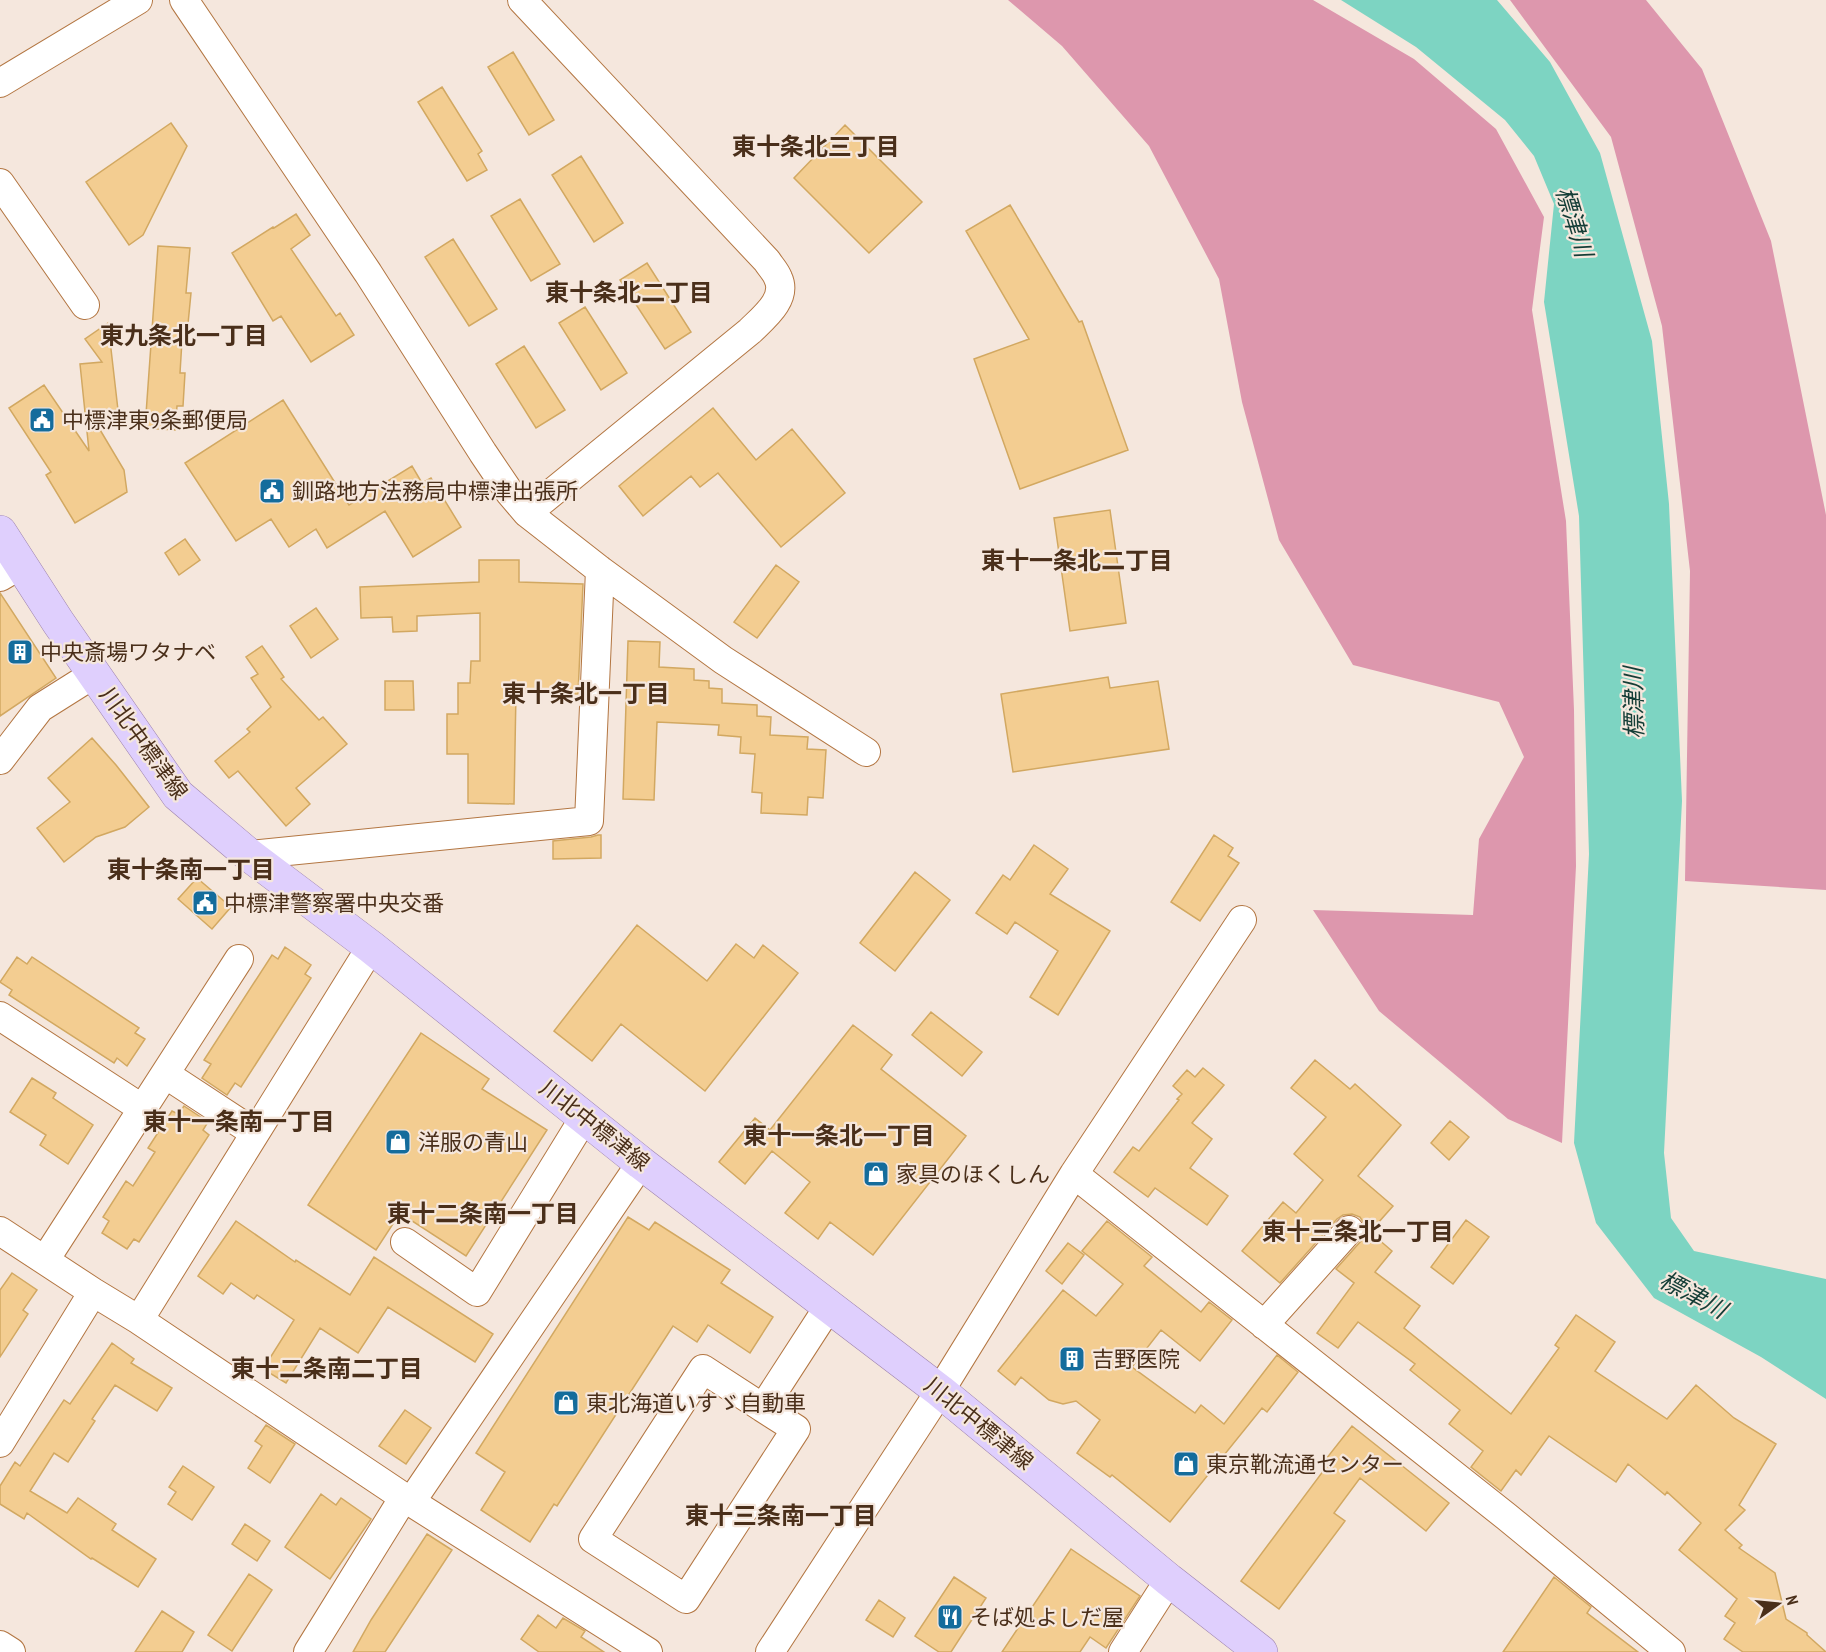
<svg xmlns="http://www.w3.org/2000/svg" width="1826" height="1652" font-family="'PT Sans Narrow','Noto Sans JP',sans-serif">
<rect width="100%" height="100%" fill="#f5e7dd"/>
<!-- forest -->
<path fill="#dd97ad" d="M1008,0h305l101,59 82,70 48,88 -12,93 34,211 8,189 2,156 -14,277 -54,-24 -129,-108 -66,-101 160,5 6,-76 45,-82 -25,-55 -146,-37 -74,-125 -37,-138 -23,-123 -70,-133 -87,-100z
M1510,0h136l56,69 69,172 55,274v375l-141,-9 5,-310 -28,-245 -51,-189z"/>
<!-- water -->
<path fill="#7dd4c2" d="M1341,0h156l53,62 50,91 52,188 17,163 13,297 -18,352 7,65 23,33 132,28v120l-65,-42 -107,-59 -58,-75 -22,-80 15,-289 -10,-338 -35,-214 10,-98 -20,-48 -29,-36 -89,-73z"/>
<!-- building -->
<path fill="#f3cd91" stroke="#d2a861" stroke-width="1.5" d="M513,52l41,68 -25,15 -41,-68z
M442,87l40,64 -4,3 9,16 -20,11 -49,-79z
M171,123l16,23 -44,89 -14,10 -43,-63z
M845,125l77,77 -53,51 -75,-75z
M581,156l42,67 -29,19 -42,-67z
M520,199l40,65 -29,17 -40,-65z
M1010,205l69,117 3,-1 46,129 -108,39 -46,-130 55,-20 -63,-108z
M296,214l14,21 -19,14 45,67 4,-3 14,22 -43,27 -30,-46 -8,5 -41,-68 41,-26 1,1z
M453,239l44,70 -28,17 -44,-69z
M158,246l32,2 -4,45h5l-3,31h-5l-3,49h5l-2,33h-6l-2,24 -30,-2z
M647,263l44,69 -26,17 -45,-69z
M585,307l42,66 -26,17 -42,-67z
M108,323l10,87 -28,3 34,57 3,22 -52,31 -29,-48 5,-3 -42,-64 35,-23 45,66 -9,-87 22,-2 -17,-23z
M524,346l41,64 -29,18 -40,-64z
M283,400l66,105 63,-39 10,17 9,-5 30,49 -48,30 -28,-46 -58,37 -11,-19 -27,18 -18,-28 -35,22 -51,-78z
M713,408l43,52 36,-31 53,64 -64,54 -63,-74 -18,14 -9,-11 -48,40 -24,-30z
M1110,510l16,113 -56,8 -16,-113z
M185,539l15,21 -21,15 -14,-22z
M479,560h40v22l64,2 -5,110 -62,-2 -2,112 -46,-1v-49h-21v-40h11v-31h12l1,-22h9v-48l-63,3v15l-24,1 -1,-15 -31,1 -1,-31 119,-5z
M776,565l23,17 -42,56 -23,-16z
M0,593l56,85 -56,38z
M316,608l22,31 -27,19 -21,-32z
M628,641l32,1 -1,25 35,2v11l15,1v7l13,1v14l35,2v11l14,1 -1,18 38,2 -1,12 19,1 -3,48 -15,-1 -1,18 -46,-2 1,-20 -10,-1 3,-38 -15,-1 1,-16 -23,-2 1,-10 -62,-3 -3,78 -31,-1z
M262,646l22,31 -3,2 38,41 4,-3 24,27 -51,44 14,16 -24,22 -48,-55 -9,7 -14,-17 35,-29 -3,-3 24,-22 -20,-29 7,-4 -12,-17z
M1108,677l2,11 48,-7 11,68 -156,23 -12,-78z
M385,681h28l1,29h-29z
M92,738l24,27 33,42 -24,20 -29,10 -32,25 -27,-34 33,-26 -22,-24z
M598,835h3v23l-48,1v-18l38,-4z
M1214,835l19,13 -5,8 11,7 -39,58 -29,-19z
M1034,845l34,24 -18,25 60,37 -52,84 -28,-18 28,-46 -43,-29 -8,12 -31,-21 27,-38 7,5z
M915,872l35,28 -55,71 -35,-28z
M197,878l34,29 -19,22 -34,-30z
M637,925l70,56 29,-37 18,14 9,-13 35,28 -93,118 -84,-67 -29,37 -38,-30z
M285,947l26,18 -6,9 6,4 -70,109 -6,-4 -8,12 -25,-17 9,-14 -7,-4 68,-105 6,4z
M17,957l10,7 5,-7 107,71 -4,5 10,6 -18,27 -10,-8 -3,5 -105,-68 3,-5 -12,-8z
M931,1012l51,40 -20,24 -50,-41z
M853,1025l39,30 -11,14 85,67 -93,119 -43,-33 -12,17 -33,-26 25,-31 -38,-31 -27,33 -26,-22 36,-44 15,12z
M421,1033l68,46 -7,10 65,41 -81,126 -66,-43 -24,37 -68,-45z
M1315,1060l35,29 5,-5 46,41 -43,51 35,30 -23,26 22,19 -17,21 45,34 -16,22 107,86 48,-66 -4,-3 21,-30 39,27 -20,29 72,48 29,-34 38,33 42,26 -37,61 6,5 -20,20 17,15 -3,3 36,25 11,46 21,14v2l19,17h-83l-19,-13 11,-16 -10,-7 12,-17 -58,-49 22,-27 -34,-31 -2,3 -37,-31 -12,18 -67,-46 -28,39 -5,-5 -15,21 -30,-24 12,-16 -34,-27 11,-14 -50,-40 5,-6 -57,-42 -20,26 -21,-15 37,-50 -18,-14 25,-28 4,-7v-9l-5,-8 -8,-3 -9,1 -6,4 -57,64 -38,-32 41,-49 13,11 27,-33 -29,-26 32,-37 -35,-29z
M1203,1068l21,17 -32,38 20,16 -22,29 38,28 -21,29 -52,-37 -7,9 -34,-25 19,-25 6,4 40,-51 -2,-1 5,-5 -9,-8 14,-16 8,7z
M32,1078l24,15 -3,5 40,27 -25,39 -28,-19 6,-10 -36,-23z
M184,1106l24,16 -5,8 6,5 -70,107 -5,-3 -7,10 -25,-16 7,-12 -6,-4 23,-36 7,5 22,-34 -7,-4 24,-37 6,3z
M1450,1121l19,16 -20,23 -18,-17z
M628,1217l21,13 6,-8 75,48 -9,13 52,34 -23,36 -42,-28 -11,17 -24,-16 -116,180 -3,-2 -24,38 -49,-32 24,-38 -29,-19z
M1466,1220l23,17 -36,47 -22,-17z
M236,1221l59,41 1,-2 54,35 24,-38 119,77 -18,28 -87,-55 -30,46 -38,-25 -34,55 -23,-14 31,-49 -37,-25 -3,4 -23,-16 -8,11 -25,-18z
M1107,1221l45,36 -8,9 57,46 8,-10 23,18 -32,41 -39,-31 -29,37 63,46 6,-8 23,19 53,-69 21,17 -31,40 -5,-4 -92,114 -58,-47 -2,2 -33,-24 23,-33 -24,-19 -13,3 -14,-4 -28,-23 -6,8 -17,-14 65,-81 33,26 27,-32 -41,-33z
M1068,1243l16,12 -22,29 -16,-13z
M12,1273l25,17 -14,20 5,4 -28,43v-67z
M112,1343l22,16 -3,4 41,25 -15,23 -42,-26 -23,34 3,2 -27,41 -14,-9 -24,38 37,22 11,-15 38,26 -4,6 44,29 -18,28 -46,-29 -1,1 -64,-46 -3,6 -24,-15v-18l15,-24 5,4 44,-66 6,4z
M405,1410l26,18 -25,36 -27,-18z
M266,1425l29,19 -25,39 -22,-15 14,-22 -7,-5z
M1352,1426l97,77 -23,28 -66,-53 -26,35 11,8 -66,88 -38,-28 89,-119 -4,-3z
M183,1466l31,21 -22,33 -24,-16 8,-12 -7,-5z
M321,1494l15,11 5,-7 30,21 -41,60 -45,-32z
M245,1524l25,17 -13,20 -25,-17z
M427,1534l25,16 -67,102h-32l18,-32z
M1071,1549l69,47 -34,52 -16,-11 -10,15h-78z
M249,1574l23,16 -40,61 -24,-16z
M954,1577l32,21 -35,54h-12l-24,-16z
M1554,1577l37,30 -4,6 51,39h-135z
M879,1600l26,18 -12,19 -27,-17z
M162,1611l32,21 -12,20h-47z
M538,1615l18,13 7,-10 22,13 -4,6 23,15h-65l-18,-13z"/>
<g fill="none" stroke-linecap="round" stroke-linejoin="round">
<!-- minor casing -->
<g stroke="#b37642" stroke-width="30">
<path id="minor" d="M184,0l184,273 115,180 27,40 17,20 73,57 123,90 143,92
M522,0l245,261c3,5 9,11 11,17 10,21 -15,40 -28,53l-223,182
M0,83l138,-83
M0,183l85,122
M0,577l22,-13
M0,760l40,-52 54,-34
M249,855l340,-34 11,-251
M0,1016l143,93
M165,1074l90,59
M1074,1174l433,343 164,135
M0,1231l93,61 46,28 272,182 237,150
M405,1242l72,50 107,-174
M45,1260l194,-301
M139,1320l232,-373
M1264,1325l85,-95
M763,1408l33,21 -110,170 -93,-60 110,-170 60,39 66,-102
M0,1443l93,-151
M411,1502l230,-339
M0,1645l11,7
M308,1652l96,-155
M770,1652l170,-261 134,-217 168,-254
M1123,1652l46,-72"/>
</g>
<!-- major casing -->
<g stroke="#9d82ac" stroke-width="34">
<path id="major" d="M0,532l58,90 120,173 71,60 122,92 270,216 299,228 229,189 92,72"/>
</g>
<!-- minor -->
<use href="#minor" stroke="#fff" stroke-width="28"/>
<!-- major -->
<use href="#major" stroke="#dfcffd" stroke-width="33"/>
</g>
<!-- icons -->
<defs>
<g id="civic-square" transform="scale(1.35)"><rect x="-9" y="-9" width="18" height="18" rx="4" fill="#146c9c" stroke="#f5e7dd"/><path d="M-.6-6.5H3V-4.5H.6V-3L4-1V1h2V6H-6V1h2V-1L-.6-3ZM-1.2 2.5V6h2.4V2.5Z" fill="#fff"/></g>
<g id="building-square" transform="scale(1.35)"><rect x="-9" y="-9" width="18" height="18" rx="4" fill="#146c9c" stroke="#f5e7dd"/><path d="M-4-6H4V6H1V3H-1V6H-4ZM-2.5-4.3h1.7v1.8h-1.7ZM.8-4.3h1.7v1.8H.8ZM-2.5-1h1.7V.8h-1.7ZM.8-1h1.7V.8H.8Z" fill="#fff"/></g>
<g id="shop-square" transform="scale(1.35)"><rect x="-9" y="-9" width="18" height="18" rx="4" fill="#146c9c" stroke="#f5e7dd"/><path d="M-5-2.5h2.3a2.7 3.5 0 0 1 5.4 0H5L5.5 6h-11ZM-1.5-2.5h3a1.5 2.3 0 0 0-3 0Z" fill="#fff"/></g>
<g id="restaurant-square" transform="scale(1.35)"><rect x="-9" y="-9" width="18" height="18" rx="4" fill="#146c9c" stroke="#f5e7dd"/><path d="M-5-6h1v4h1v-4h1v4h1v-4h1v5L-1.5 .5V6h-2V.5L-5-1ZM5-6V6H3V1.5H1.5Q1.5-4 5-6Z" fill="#fff"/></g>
</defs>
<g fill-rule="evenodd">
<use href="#civic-square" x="42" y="420"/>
<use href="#civic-square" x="272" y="491"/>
<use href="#building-square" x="20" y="652"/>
<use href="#civic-square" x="205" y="903"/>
<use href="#shop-square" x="398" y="1142"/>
<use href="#shop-square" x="876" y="1174"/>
<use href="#building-square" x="1072" y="1359"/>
<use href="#shop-square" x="566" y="1403"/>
<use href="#shop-square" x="1186" y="1464"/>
<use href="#restaurant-square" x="950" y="1617"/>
</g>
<g text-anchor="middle" stroke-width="4.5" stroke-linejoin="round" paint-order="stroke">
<!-- poi labels -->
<g font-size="22" fill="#4a2f1a" stroke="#f5e7dd" text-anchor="start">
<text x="62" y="428">中標津東9条郵便局</text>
<text x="292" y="499">釧路地方法務局中標津出張所</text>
<text x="40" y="660">中央斎場ワタナベ</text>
<text x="224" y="911">中標津警察署中央交番</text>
<text x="418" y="1150">洋服の青山</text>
<text x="896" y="1182">家具のほくしん</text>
<text x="1092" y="1367">吉野医院</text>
<text x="586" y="1411">東北海道いすゞ自動車</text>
<text x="1206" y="1472">東京靴流通センター</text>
<text x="970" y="1625">そば処よしだ屋</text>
</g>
<!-- street labels -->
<g font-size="22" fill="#4a2f1a" stroke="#f5e7dd">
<text transform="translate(144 743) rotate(54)" y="8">川北中標津線</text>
<text transform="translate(595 1125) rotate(38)" y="8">川北中標津線</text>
<text transform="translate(979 1423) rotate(39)" y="8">川北中標津線</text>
</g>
<!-- neighbourhood labels -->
<g font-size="24" font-weight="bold" fill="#4a2f1a" stroke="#f5e7dd">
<text x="816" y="155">東十条北三丁目</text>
<text x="629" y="301">東十条北二丁目</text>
<text x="184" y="344">東九条北一丁目</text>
<text x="1077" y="569">東十一条北二丁目</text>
<text x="586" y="702">東十条北一丁目</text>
<text x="191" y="878">東十条南一丁目</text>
<text x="239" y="1130">東十一条南一丁目</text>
<text x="839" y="1144">東十一条北一丁目</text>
<text x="483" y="1222">東十二条南一丁目</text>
<text x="1358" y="1240">東十三条北一丁目</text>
<text x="327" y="1377">東十二条南二丁目</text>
<text x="781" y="1524">東十三条南一丁目</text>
</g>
<!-- water labels -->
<g font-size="24" font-style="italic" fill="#143d36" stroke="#f5e7dd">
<text transform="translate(1574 222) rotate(73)" y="8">標津川</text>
<text transform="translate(1634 703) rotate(-91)" y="8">標津川</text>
<text transform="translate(1693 1295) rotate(28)" y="8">標津川</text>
</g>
</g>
<!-- north arrow -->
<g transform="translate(1778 1604) rotate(75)" stroke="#f5e7dd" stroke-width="4.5" paint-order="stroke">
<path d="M0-4.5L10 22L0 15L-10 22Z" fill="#4a2f1a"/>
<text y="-9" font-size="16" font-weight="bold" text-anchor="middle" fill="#4a2f1a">N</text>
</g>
</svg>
